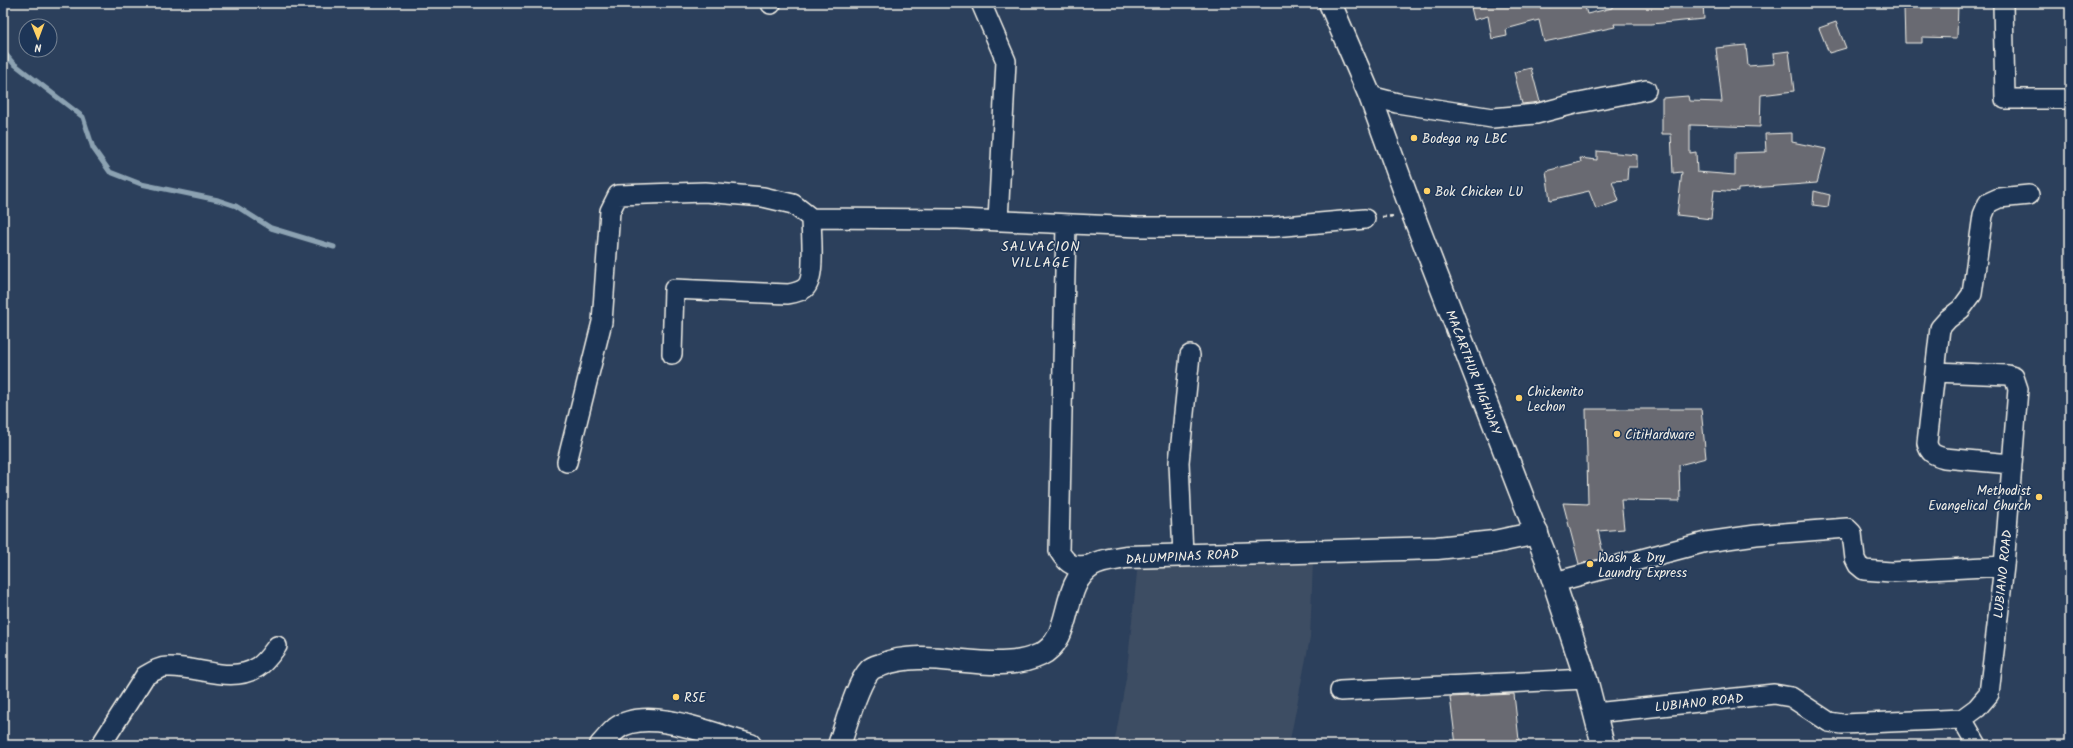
<svg xmlns="http://www.w3.org/2000/svg" width="2073" height="748" font-family="Kalam,sans-serif">
<rect width="100%" height="100%" fill="#2c405c"/>
<filter id="ink" filterUnits="userSpaceOnUse"><feTurbulence type="fractalNoise" baseFrequency=".025" numOctaves="2"/><feDisplacementMap in="SourceGraphic" scale="8" xChannelSelector="R" yChannelSelector="G"/><feConvolveMatrix kernelMatrix="1 2 1 2 8 2 1 2 1" color-interpolation-filters="sRGB"/></filter>
<g filter="url(#ink)">
<!-- built -->
<path fill="#3e4d63" d="M1313,561l-3,77 -21,107h-175l12,-66 12,-116z"/>
<g fill="none" stroke-linecap="round" stroke-linejoin="round">
<!-- stream -->
<path stroke="#8ca2b2" stroke-width="5" d="M3,51l10,12 70,54 10,31 17,24 31,12 77,16 18,6 35,22 63,19"/>
</g>
<!-- building -->
<path fill="#696a72" stroke="#f4f1e8" d="M1470,3h79v4l19,-4h16l3,11 25,-6 1,-5h90l1,16 -53,5h-37l1,3 -71,15 -5,-22 -33,9 1,7 -15,3 -4,-23 -14,4z
M1927,3h31l-1,35 -35,-1v6h-17l-1,-36 23,-1z
M1836,22l10,26 -17,5 -10,-25z
M1746,45l2,21 26,-2 -1,-11 16,-2 5,40 -33,4 -1,32 -70,-2v28l6,-1 1,20 38,3v-22l31,-1 -1,-18 27,-1v9l34,7 -9,34 -79,6v3l-24,-2 -3,29 -34,-4 5,-43 -9,1 -2,-39h-9v-36l26,-2 1,5 33,1 -6,-54z
M1531,68l9,34 -18,2 -8,-32z
M1597,151l40,4v12h-9l-1,13 -15,1 7,20 -23,8 -7,-18 -39,9 -4,-29 35,-9 -1,-4 17,2z
M1814,191l16,4 -2,12 -15,-2z
M1586,409h115l5,49 -27,7 1,36 -59,-1 3,29 -26,2 6,27 -25,6 -16,-61 25,1z
M1514,694l5,46 -63,5 -6,-48z"/>
<g fill="none" stroke-linecap="round" stroke-linejoin="round">
<!-- street casing -->
<g stroke="#f4f1e8" stroke-width="22">
<path id="street" d="M981,3l25,58 -8,160
M2003,3l2,96h65
M771,4v-1
M1370,96l27,7 95,15 44,-4 38,-10 72,-14
M1066,225l-7,326c10,16 14,16 33,14
M672,354l2,-65 114,5c6,-1 12,-2 17,-6 11,-9 6,-56 6,-70
M567,462l35,-140 8,-111 8,-16 87,-3 58,5 30,7 18,14 147,1 181,8h134l92,-8
M2011,464l-67,-6c-10,-3 -15,-5 -17,-15l13,-115 8,-9 13,-10 11,-15 11,-79 5,-12 11,-5 30,-3
M1183,555l-4,-93 11,-107
M1555,582l151,-40 50,-7 91,-7 5,5 3,26 3,6 6,5 27,2 113,-6
M1340,691l246,-12
M1595,713l179,-19 17,3 38,25 13,2 120,-5 15,-11 12,-14 15,-128 14,-177 -4,-12 -6,-2 -73,-3
M1962,719l15,26
M101,745l44,-69c7,-4 14,-9 22,-9 30,-2 64,18 91,0 8,-5 13,-13 19,-21"/>
</g>
<!-- secondary casing -->
<g stroke="#f4f1e8" stroke-width="25">
<path id="secondary" d="M601,745c5,-5 9,-11 15,-16 31,-24 100,7 134,16
M839,745c7,-19 18,-62 31,-75 3,-3 8,-4 11,-5 49,-20 112,12 159,-10 35,-17 19,-68 51,-89 9,-6 25,-7 35,-9l311,-9 57,-6 43,-9"/>
</g>
<!-- primary casing -->
<g stroke="#f4f1e8" stroke-width="25">
<path id="primary" d="M1330,3l40,93 43,118 133,344 40,121 17,66"/>
</g>
<!-- path -->
<path stroke="#f4f1e8" stroke-width="2.5" stroke-dasharray="4 3" stroke-linecap="butt" d="M1382,217l13,-1"/>
<!-- street -->
<use href="#street" stroke="#1d3557" stroke-width="19"/>
<!-- secondary -->
<use href="#secondary" stroke="#1d3557" stroke-width="22"/>
<!-- primary -->
<use href="#primary" stroke="#1d3557" stroke-width="22"/>
</g>
</g>
<!-- markers -->
<g fill="#ffd166" stroke="#1d3557" stroke-width="1.5">
<circle cx="1414" cy="138" r="4"/>
<circle cx="1427" cy="191" r="4"/>
<circle cx="1519" cy="398" r="4"/>
<circle cx="1617" cy="434" r="4"/>
<circle cx="2039" cy="497" r="4"/>
<circle cx="1590" cy="564" r="4"/>
<circle cx="676" cy="697" r="4"/>
</g>
<g text-anchor="middle" stroke-width="3" stroke-linejoin="round" paint-order="stroke">
<!-- poi labels -->
<g font-size="13" fill="#f4f1e8" stroke="#1d3557" text-anchor="start">
<text x="1422" y="143">Bodega ng LBC</text>
<text x="1435" y="196">Bok Chicken LU</text>
<text x="1527" y="396">Chickenito<tspan x="1527" dy="15">Lechon</tspan></text>
<text x="1625" y="439">CitiHardware</text>
<text x="2031" y="495" text-anchor="end">Methodist<tspan x="2031" dy="15">Evangelical Church</tspan></text>
<text x="1598" y="562">Wash &amp; Dry<tspan x="1598" dy="15">Laundry Express</tspan></text>
<text x="684" y="702">R5E</text>
</g>
<!-- street labels -->
<g font-size="13" fill="#f4f1e8" stroke="#1d3557">
<text transform="translate(1474 372) rotate(69)" y="5">MACARTHUR HIGHWAY</text>
<text transform="translate(1182 556) rotate(-3)" y="5">DALUMPINAS ROAD</text>
<text transform="translate(2002 574) rotate(-84)" y="5">LUBIANO ROAD</text>
<text transform="translate(1699 702) rotate(-6)" y="5">LUBIANO ROAD</text>
</g>
<!-- neighbourhood labels -->
<g font-size="14" letter-spacing="1" fill="#f4f1e8" stroke="#1d3557">
<text x="1041" y="251">SALVACION<tspan x="1041" dy="16">VILLAGE</tspan></text>
</g>
</g>
<!-- margin -->
<rect width="2073" height="748" fill="none" stroke="#1d3557" stroke-width="16"/>
<rect x="8" y="8" width="2057" height="732" fill="none" stroke="#f4f1e8" stroke-width="1.5" filter="url(#ink)"/>
<!-- north arrow -->
<g transform="translate(38 38) rotate(179)"><circle r="19" fill="#1d3557" stroke="#738091"/>
<path d="M0-3L7 15L0 10L-7 15Z" fill="#ffd166"/>
<text y="-6" font-size="11" font-weight="bold" text-anchor="middle" fill="#f4f1e8">N</text>
</g>
</svg>
